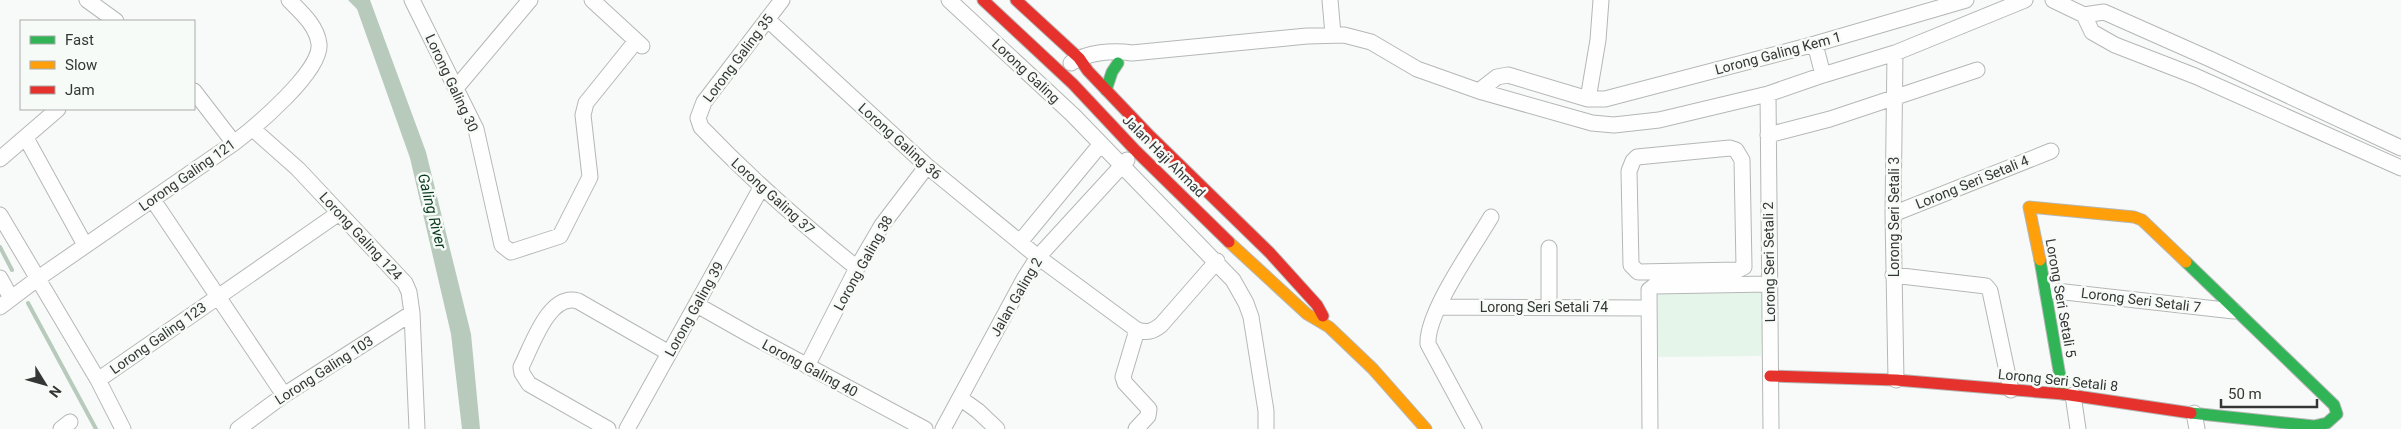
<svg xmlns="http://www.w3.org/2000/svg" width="2401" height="429" font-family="Roboto,sans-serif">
<rect width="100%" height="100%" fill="#f8faf9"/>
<!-- green -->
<path fill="#e6f5ea" d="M1766,283l-5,73 -105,1 -1,-67z"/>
<!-- water -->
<path fill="#b7cabc" d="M348,0h22l56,152 45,182 9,95h-18l-11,-95 -41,-176 -53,-149z"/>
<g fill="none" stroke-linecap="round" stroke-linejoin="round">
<!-- stream -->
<path stroke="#b7cabc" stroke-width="4" d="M0,247l12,23
M28,303l68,126"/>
<!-- street casing -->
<g stroke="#b5b7b6" stroke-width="17">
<path id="street" d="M87,0l29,21
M412,0l64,129 26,116 9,7 49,-16 30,-59 -7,-62 3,-12 50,-62
M592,0l50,46
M782,0l-78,102 -6,16 3,9c49,51 101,97 156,141
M949,0l124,115 160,165 13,23 5,14 15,94v18
M1330,0l3,34
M2053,0l31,15 8,17 23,13 80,31 206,92
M2084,15l20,-3 106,47 191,89
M767,19l160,147 111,91 99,73c10,3 15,2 24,-5l56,-64
M1815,44l8,31
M1895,53l-2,161 3,166
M1071,63c16,-11 42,-13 61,-10l175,-17 37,-1 27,7 46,27 62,22 113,32 22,2 45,-5 109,-26 55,-19 72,-22 130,-53
M456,88l74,-88
M194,91l40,52
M1479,91l18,-14 11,-2 80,24h17l210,-55 151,-44
M1768,94l3,335
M1588,99l10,-59 3,-40
M253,129l45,40 107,114 4,9 3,21 5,116
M1768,135l62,-16 147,-49
M26,138l59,107
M1730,148l6,2 6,10 2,107 -6,3 -100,2 -7,-7 -2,-94 4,-10 4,-4z
M0,159l58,-50
M153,200l131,195
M1893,214l158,-63
M0,215l98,165 25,49
M1020,242l80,-97
M1893,275l93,11 4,5 21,99
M0,278l11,20
M2047,290l187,21
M697,305l53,30 175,94
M0,307l37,-28 197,-136c21,-16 88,-72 85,-99 -2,-18 -18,-32 -30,-44
M1439,307l210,1
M1549,307v-59
M807,366l50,-98 25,-43 45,-59
M98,380l241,-167
M2073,395l5,34
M960,398l18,13 19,18
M2194,413l3,16
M61,429l9,-7
M238,429l46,-34 128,-82
M608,429l-79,-45 -7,-11 -1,-6c11,-21 28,-75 57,-66l91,52
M627,429l134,-241
M943,429l81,-150 14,-22 89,-97
M1136,429l12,-13 1,-7 -24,-26 -2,-6 14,-47
M1474,429l-46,-85c-2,-31 46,-98 63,-127
M1650,429l-1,-139 5,-4 116,-2"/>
</g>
<!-- fast casing -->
<g stroke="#b5b7b6" stroke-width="13">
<path id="fast" d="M1106,90l6,-18 6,-9
M2040,260l23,134
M2186,262l148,143 3,9 -10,9 -13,3 -123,-13"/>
</g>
<!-- slow casing -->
<g stroke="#b5b7b6" stroke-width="13">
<path id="slow" d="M1229,242l78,72 22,13 44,42 53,60
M2040,260l-11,-53 105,10 8,3 44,42"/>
</g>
<!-- jam casing -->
<g stroke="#b5b7b6" stroke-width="13">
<path id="jam" d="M983,0l90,84 63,67 93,91
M1016,0l63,58 9,13 62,65 120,117 47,52 6,11
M1770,376l126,4 167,14 128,19"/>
</g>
<!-- street -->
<use href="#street" stroke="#fefefe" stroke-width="15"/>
<!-- fast -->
<use href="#fast" stroke="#30b455" stroke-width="11"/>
<!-- slow -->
<use href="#slow" stroke="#ff9f0a" stroke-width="11"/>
<!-- jam -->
<use href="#jam" stroke="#e5322d" stroke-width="11"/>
</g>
<g text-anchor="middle" stroke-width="5" stroke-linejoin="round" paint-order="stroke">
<!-- street labels -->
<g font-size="14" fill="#343635" stroke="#f7fbf8">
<text transform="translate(1778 53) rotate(-15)" y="5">Lorong Galing Kem 1</text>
<text transform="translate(738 58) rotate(-53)" y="5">Lorong Galing 35</text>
<text transform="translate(1026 71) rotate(43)" y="5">Lorong Galing</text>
<text transform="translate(452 83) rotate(65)" y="5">Lorong Galing 30</text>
<text transform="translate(900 141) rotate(42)" y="5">Lorong Galing 36</text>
<text transform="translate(1164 156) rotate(45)" y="5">Jalan Haji Ahmad</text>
<text transform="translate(187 175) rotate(-35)" y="5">Lorong Galing 121</text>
<text transform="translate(1972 182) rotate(-22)" y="5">Lorong Seri Setali 4</text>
<text transform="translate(773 196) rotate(42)" y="5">Lorong Galing 37</text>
<text transform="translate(1894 217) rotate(-90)" y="5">Lorong Seri Setali 3</text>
<text transform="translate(361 236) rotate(47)" y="5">Lorong Galing 124</text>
<text transform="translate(1769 262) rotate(-91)" y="5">Lorong Seri Setali 2</text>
<text transform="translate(863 263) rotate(-61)" y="5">Lorong Galing 38</text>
<text transform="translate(1016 297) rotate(-60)" y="5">Jalan Galing 2</text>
<text transform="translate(2061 298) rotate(80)" y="5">Lorong Seri Setali 5</text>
<text transform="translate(2141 300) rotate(7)" y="5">Lorong Seri Setali 7</text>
<text x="1544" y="312">Lorong Seri Setali 74</text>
<text transform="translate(694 309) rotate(-61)" y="5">Lorong Galing 39</text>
<text transform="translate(158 338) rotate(-35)" y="5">Lorong Galing 123</text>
<text transform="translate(810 368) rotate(28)" y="5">Lorong Galing 40</text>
<text transform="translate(324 370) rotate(-33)" y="5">Lorong Galing 103</text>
<text transform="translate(2058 380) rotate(6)" y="5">Lorong Seri Setali 8</text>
</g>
<!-- water labels -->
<g font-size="15" font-style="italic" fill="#08381c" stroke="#f7fbf8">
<text transform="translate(432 211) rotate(76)" y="5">Galing River</text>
</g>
</g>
<!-- legend -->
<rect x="20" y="20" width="175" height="90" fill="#f7fbf8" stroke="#a9acaa"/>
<rect x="30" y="36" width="25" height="8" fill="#30b455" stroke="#a9acaa"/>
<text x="65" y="45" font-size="15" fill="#343635">Fast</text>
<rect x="30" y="61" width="25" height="8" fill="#ff9f0a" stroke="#a9acaa"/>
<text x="65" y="70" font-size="15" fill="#343635">Slow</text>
<rect x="30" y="86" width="25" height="8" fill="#e5322d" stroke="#a9acaa"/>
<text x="65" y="95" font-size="15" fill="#343635">Jam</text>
<!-- north arrow -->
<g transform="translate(45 384) rotate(127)" stroke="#f7fbf8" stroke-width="4" paint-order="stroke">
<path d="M0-4L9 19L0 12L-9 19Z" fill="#343635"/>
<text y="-8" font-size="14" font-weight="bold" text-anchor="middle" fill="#343635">N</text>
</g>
<!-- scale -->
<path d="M2221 399v8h96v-8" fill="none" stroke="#343635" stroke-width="2.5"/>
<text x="2228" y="399" font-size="15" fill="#343635" stroke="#f7fbf8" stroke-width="4" paint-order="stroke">50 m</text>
</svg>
